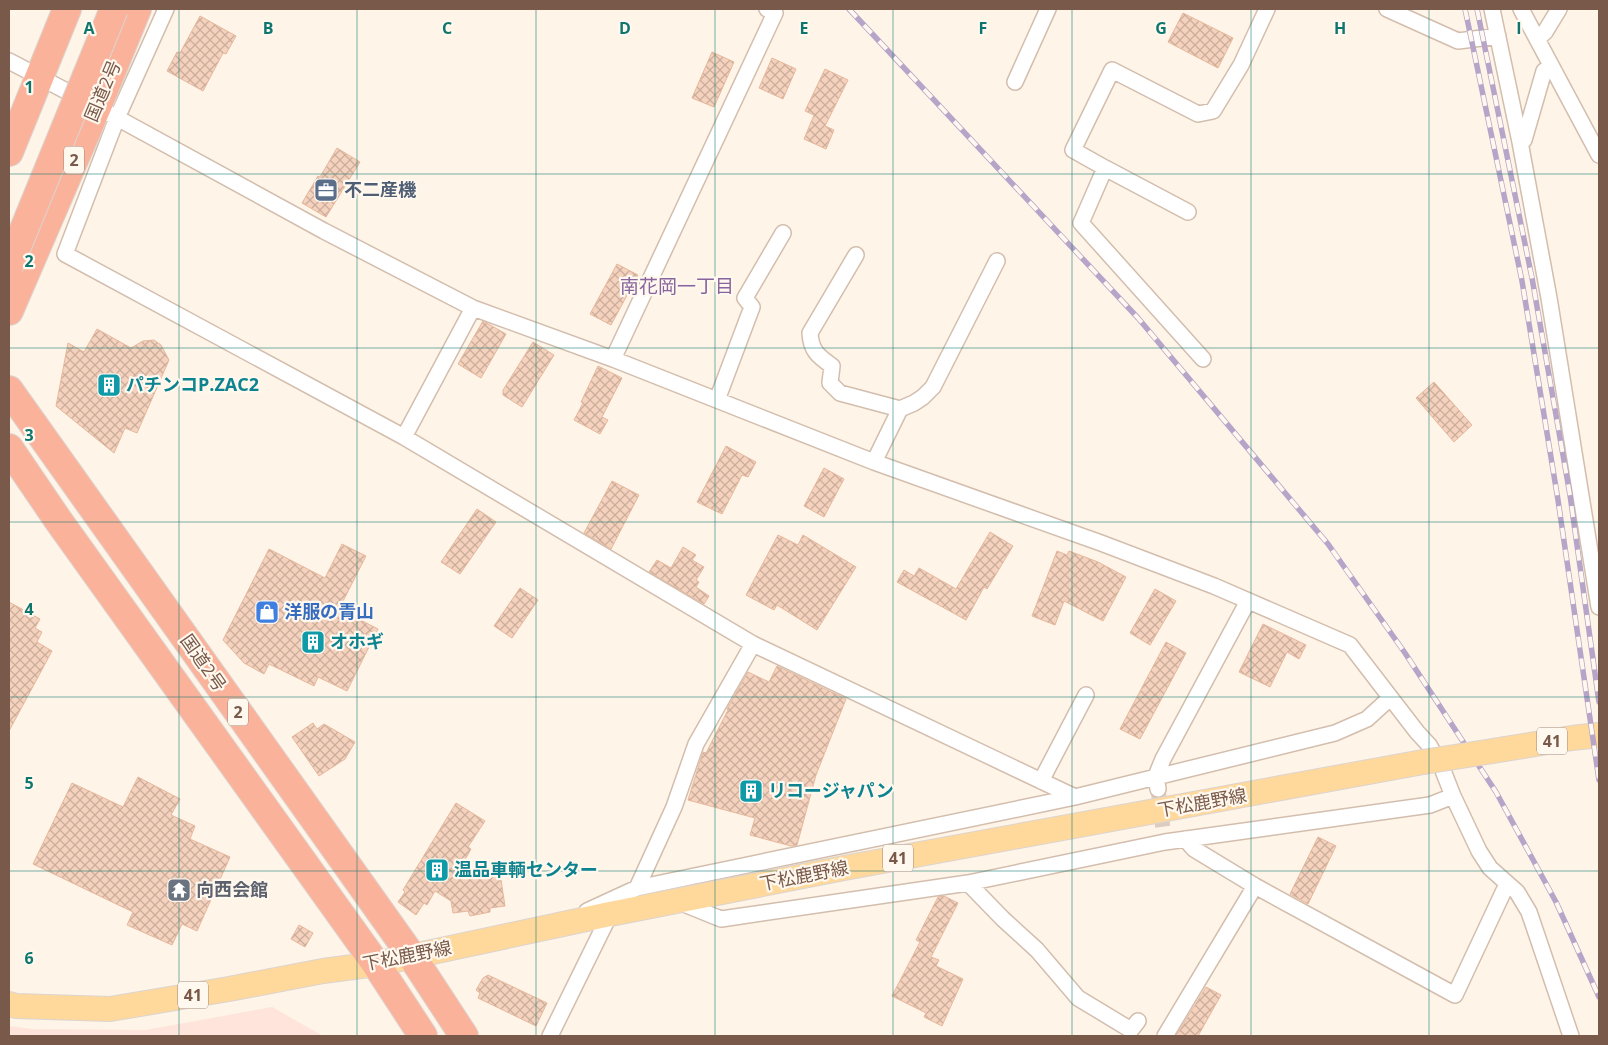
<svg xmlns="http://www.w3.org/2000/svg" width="1608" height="1045" font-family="'Open Sans','Noto Sans JP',sans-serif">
<defs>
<pattern id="building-cross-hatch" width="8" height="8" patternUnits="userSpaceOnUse" patternTransform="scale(1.25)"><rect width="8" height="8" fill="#f5d2bd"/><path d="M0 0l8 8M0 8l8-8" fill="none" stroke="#cbad9c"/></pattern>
</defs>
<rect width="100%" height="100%" fill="#fef4e7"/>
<!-- commercial -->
<path fill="#fee4da" d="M272,1007l51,29h-314v-10l23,3 114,1z"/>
<!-- building -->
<path fill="url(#building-cross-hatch)" stroke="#e8b89c" d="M1183,13l50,25 -15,30 -50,-26z
M200,16l36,20 -10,18 -3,-1 -20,38 -36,-20 10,-19 3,1z
M712,52l22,10 -20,45 -22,-9z
M772,58l24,11 -13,30 -24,-11z
M825,69l23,11 -23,46 9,4 -8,19 -22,-10 10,-24 -9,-4z
M337,148l23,14 -34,55 -24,-14 16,-27 2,1z
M617,264l21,11 -27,50 -21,-11z
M483,321l23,13 -25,44 -23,-14z
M97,329l34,19 12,-7 11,-1 7,5 8,15 -32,73 -12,-5 -11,25 -58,-47 12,-63 16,9z
M533,342l21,13 -32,52 -19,-12v-5z
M598,366l24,12 -20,39 6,3 -8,14 -26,-14 9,-17 -2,-1z
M1434,382l38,43 -18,17 -38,-44z
M726,446l30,16 -8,15 -6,-2 -20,39 -25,-12z
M824,468l20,11 -20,38 -20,-11z
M612,481l27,14 -28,54 -27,-16z
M477,509l19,13 -36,52 -19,-12z
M990,532l23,14 -26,43 -3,-2 -18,33 -69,-38 7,-12 10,6 5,-8 37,21z
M778,535l20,10 5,-10 53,32 -39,63 -40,-25 -3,5 -28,-15z
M342,544l24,12 -27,53 39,20 -31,62 -29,-14 -4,9 -45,-22 -5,10 -20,-11 -21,-23 46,-91 56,29z
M683,547l13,8 -4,5 12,7 -8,13 3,2 -3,5 13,9 -5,8 -55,-32 8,-12 14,8z
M1057,551l10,4 2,-4 29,11 28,15 -23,44 -39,-20 -9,24 -23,-9z
M520,588l18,12 -26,38 -18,-12z
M1155,589l21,12 -26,44 -20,-12z
M9,602l31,17 -5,9 7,4 -5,10 15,9 -43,80z
M1263,624l43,21 -7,14 -12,-7 -17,35 -31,-15z
M1166,642l20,11 -46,86 -20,-10z
M777,666l69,33 -30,76 -19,70 -6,1 -41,-11 5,-17 -67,-18 15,-48 3,1 22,-43 -1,-1 21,-37 21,10z
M313,723l4,6 7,-5 31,18 -10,17 -26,17 -27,-39z
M138,777l42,22 -9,16 24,11 -5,13 40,18 -33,74 -15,-7 -10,21 -45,-20 6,-13 -100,-48 39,-81 51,24z
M456,803l29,18 -17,26 3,2 -14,25 42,-7 6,39 -15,2v4l-20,4 -2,-5 -15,2 -2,-12 -16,-10 -8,14 -3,-2 -8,12 -18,-13 7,-10 -2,-2z
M1318,837l18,9 -28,58 -18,-10z
M944,896l14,7 -27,54 8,3 -3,6 27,13 -21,47 -18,-9 2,-4 -34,-17 28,-54 -4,-2 22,-43z
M299,925l14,8 -8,14 -14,-8z
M488,975l59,28 -11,23 -58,-28 2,-5 -4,-3 7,-12z
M1206,987l15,8 -23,41h-22z"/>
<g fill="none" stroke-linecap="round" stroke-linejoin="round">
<!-- street-tunnel -->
<path stroke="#ddcdc0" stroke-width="15" stroke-dasharray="15 8" stroke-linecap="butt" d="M1158,789l5,40"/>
<!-- street casing -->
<g stroke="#d3beae" stroke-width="18">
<path id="street" d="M166,9l-49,109 -52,136 339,183 349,207 322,153
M1387,9l71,32 40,-5
M1492,9l28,133 29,156 50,309
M1521,9l78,146
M1537,39l8,-7 14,-23
M9,61l101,53 214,117 149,77 140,51 261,103 227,81 113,43 136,59 67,87 12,13 13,23 11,28 26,55 11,17 27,24 12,20 42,124
M1015,82l33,-73
M1520,142l4,-2 20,-69 7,-5
M1105,168l-24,55 122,136
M1188,212l-83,-44 -32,-18 39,-80 86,44 15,-3 28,-46 26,-56
M856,255l-46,78c1,18 8,23 22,33l-2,17 10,10 60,16 14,-6 9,-6 10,-10 64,-126
M613,359l162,-346 -8,-4
M717,400l35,-93 -7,-9 38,-65
M404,437l69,-129
M874,462l26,-53
M1041,781l45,-86
M1158,789l-2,-13 7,-17 85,-158
M1185,839l9,10 61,37 200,109 52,-111
M968,883l35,36 34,31 41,48 53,32 7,-9
M637,888l37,-81 22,-63 57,-100
M679,902l42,17 247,-36 197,-41 265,-37 23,-9
M587,911l50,-23 438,-91 260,-64 32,-14 23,-21
M550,1036l60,-122
M1165,1036l90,-150"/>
</g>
<!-- primary casing -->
<g stroke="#dcd4d0" stroke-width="26">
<path id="primary" d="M1505,749l67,-11 27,-3
M9,1004l7,2 94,3 119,-20 94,-18 53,-7 234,-50 234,-46 579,-106"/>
</g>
<!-- highway casing -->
<g stroke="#dcd4d0" stroke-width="30">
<path id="highway" d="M9,152l58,-143
M9,311l88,-204 40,-98
M9,390l402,565 53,81
M9,448l49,72 318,444 47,72"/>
</g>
<!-- street -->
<use href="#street" stroke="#fff" stroke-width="15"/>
<!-- primary -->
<use href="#primary" stroke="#ffd89c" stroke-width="24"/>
<!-- highway -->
<use href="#highway" stroke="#fbb29b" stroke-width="28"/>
<!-- rail casing -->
<g stroke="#b7a4c9" stroke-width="5.5">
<path id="rail" d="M849,9l289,309 190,226 77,109 91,139 60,110 43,95
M1465,9l57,272 36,219 41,280
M1477,9l55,269 38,217 29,207"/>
</g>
<!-- rail -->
<use href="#rail" stroke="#fff8ee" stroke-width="4" stroke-dasharray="11" stroke-linecap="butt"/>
<!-- primary-bridge casing -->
<g stroke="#dcd4d0" stroke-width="26" stroke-linecap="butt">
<path id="primary-bridge" d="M1423,762l82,-13"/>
</g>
<!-- highway-bridge casing -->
<g stroke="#dcd4d0" stroke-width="30" stroke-linecap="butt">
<path id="highway-bridge" d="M9,266l105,-257"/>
</g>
<!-- primary-bridge -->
<use href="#primary-bridge" stroke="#ffd89c" stroke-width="24"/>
<!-- highway-bridge -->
<use href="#highway-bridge" stroke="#fbb29b" stroke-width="28"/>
</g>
<!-- grid -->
<path fill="none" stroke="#0f766e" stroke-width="1" stroke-opacity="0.55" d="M179,9v1027M357,9v1027M536,9v1027M715,9v1027M893,9v1027M1072,9v1027M1251,9v1027M1429,9v1027M9,174h1590M9,348h1590M9,522h1590M9,697h1590M9,871h1590"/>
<!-- icons -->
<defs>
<g id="office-square" transform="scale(1.25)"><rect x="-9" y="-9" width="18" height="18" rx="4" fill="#5c6f8a" stroke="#fff8ee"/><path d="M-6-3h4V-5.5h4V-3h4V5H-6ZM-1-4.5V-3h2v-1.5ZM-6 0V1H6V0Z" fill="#fff"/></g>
<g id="building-square" transform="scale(1.25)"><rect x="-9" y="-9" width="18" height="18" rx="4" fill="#0f9aa8" stroke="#fff8ee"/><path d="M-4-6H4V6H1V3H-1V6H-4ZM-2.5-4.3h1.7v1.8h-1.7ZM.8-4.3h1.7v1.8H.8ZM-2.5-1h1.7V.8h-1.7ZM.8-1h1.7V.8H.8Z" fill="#fff"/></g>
<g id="shop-square" transform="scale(1.25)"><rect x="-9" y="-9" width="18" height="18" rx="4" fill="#3f7fe0" stroke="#fff8ee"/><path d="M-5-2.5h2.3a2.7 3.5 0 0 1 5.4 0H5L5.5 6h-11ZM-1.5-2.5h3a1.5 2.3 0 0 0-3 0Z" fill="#fff"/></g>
<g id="temple-square" transform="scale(1.25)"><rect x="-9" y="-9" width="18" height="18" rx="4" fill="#6b7280" stroke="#fff8ee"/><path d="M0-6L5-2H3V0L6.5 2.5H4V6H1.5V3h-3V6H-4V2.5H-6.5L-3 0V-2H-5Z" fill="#fff"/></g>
</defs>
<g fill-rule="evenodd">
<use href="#office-square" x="326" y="190"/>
<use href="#building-square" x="109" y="385"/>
<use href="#shop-square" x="267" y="612"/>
<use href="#building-square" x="313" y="642"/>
<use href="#building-square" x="751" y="791"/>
<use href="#building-square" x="437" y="870"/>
<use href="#temple-square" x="179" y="890"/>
</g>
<g text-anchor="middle" stroke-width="4.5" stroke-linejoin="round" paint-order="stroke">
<!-- shield labels -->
<g fill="#fff8ee" stroke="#a1897a" stroke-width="1">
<rect x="64" y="146.5" width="20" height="27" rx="4"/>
<rect x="228" y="698.5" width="20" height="27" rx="4"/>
<rect x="1537" y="727.5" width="30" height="27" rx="4"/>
<rect x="883" y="844.5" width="30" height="27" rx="4"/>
<rect x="178" y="981.5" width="30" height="27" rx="4"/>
</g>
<g font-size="16" font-weight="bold" fill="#795949">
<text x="74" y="166">2</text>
<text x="238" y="718">2</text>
<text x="1552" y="747">41</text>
<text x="898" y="864">41</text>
<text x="193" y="1001">41</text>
</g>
<!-- street labels -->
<g font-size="18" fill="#795949" stroke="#fff8ee">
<text transform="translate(103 91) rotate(-67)" y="6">国道2号</text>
<text transform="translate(203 663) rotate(55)" y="6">国道2号</text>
<text transform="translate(1202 803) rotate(-10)" y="6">下松鹿野線</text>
<text transform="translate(804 876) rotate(-11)" y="6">下松鹿野線</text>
<text transform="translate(407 956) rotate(-11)" y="6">下松鹿野線</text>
</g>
<!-- service labels -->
<g font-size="18" font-weight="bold" fill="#4e5e75" stroke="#fff8ee" text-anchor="start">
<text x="344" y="196">不二産機</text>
</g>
<!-- culture labels -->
<g font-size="18" font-weight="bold" fill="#0d838f" stroke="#fff8ee" text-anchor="start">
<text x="126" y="391">パチンコP.ZAC2</text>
<text x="330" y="648">オホギ</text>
<text x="768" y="797">リコージャパン</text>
<text x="454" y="876">温品車輌センター</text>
</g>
<!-- shop labels -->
<g font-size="18" font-weight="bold" fill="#366cbe" stroke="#fff8ee" text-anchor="start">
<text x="284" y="618">洋服の青山</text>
</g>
<!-- worship labels -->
<g font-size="18" font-weight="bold" fill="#5b616d" stroke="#fff8ee" text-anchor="start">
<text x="196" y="896">向西会館</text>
</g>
<!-- neighbourhood labels -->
<g font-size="19" fill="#89659d" stroke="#fff8ee">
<text x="677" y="293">南花岡一丁目</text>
</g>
</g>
<g font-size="16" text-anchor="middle" font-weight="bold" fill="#0f766e" stroke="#fff8ee" stroke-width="4.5" stroke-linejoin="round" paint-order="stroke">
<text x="89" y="34">A</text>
<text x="268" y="34">B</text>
<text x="447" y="34">C</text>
<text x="625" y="34">D</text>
<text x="804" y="34">E</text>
<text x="983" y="34">F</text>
<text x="1161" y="34">G</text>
<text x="1340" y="34">H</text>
<text x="1519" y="34">I</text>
<text x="29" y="93">1</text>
<text x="29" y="267">2</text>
<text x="29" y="441">3</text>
<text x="29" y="615">4</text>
<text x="29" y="789">5</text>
<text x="29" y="964">6</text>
</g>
<!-- border -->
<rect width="1608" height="1045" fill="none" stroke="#795949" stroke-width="20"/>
</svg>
